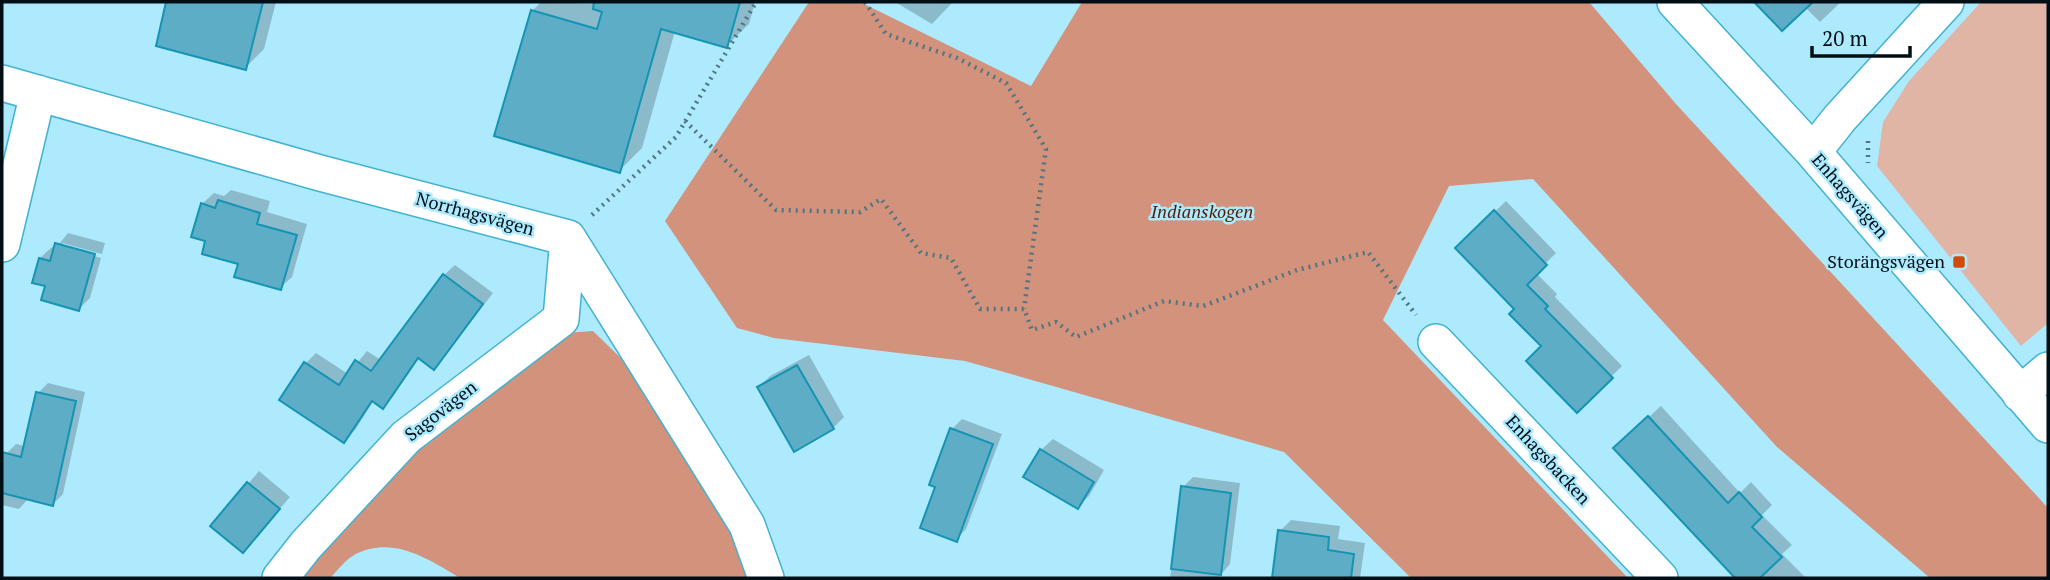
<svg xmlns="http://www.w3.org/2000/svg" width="2050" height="580" font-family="'PT Serif',serif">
<rect width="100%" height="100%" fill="#aeeafe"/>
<!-- green -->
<path fill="#e1b5a5" d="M1981,2h67v321l-27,23 -144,-180 6,-44 26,-41z"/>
<!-- forest -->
<path fill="#d3927b" d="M809,2h51l171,84 51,-84h507l87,102 372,404v70h-118l-153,-131 -244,-268 -84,7 -66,134 245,258h-217l-127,-126 -319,-91 -191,-23 -37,-10 -72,-107z
M593,331l41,40 96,146 18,61h-288c-33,-20 -68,-43 -106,-23 -9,5 -17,16 -24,23h-35l128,-136 140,-109z"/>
<!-- shadow -->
<path fill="#0003" d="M168,2h108l-12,47 -19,19 -87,-23z
M541,2l66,2v-2h148l-6,22 -23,22 -51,-15 -33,117 -23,23 -87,-160z
M895,2h58l-21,22z
M1756,2h85l-21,20 -15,-15 -23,22z
M231,190l39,11 -3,11 40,12 -15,53 -12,11 -72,-48 -6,-36 12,-11 10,3z
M1506,201l50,52 -20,20 21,21 -2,3 67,69 -45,44 -34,-64 -26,-37 -60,-61z
M68,233l37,10 -3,11 -40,-11v4l39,11 -11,40 -11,11 -32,-24 -7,-27 12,-11 4,1z
M455,265l38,28 -49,64 -10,11 -14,-11 -27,39 -10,10 -9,-6 -19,30 -11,11 -63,-41 25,-37 10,-10 32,21 19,-23 14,9 63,-85z
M809,355l35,62 -11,11 -74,-41 11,-11z
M48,383l37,9 -22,102 -10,10 -24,-6 -10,11 -17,-4v-33l4,-18 10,-10 9,2 13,-53z
M1661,406l79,87 11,-11 21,23 -10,10 30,30 -10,9 24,24h-68l-123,-130z
M962,419l40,15 -36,95 -10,11 -18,-54 -7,-2 21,-55z
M1053,439l51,31 -15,26 -12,11 -36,-57z
M259,471l31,26 -47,54 -30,-25z
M1193,477l47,6 -10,81 -12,14h-48l13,-91z
M1291,520l49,6 -2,13 27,4 -5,35 -86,-1 6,-46z"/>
<!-- building -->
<path fill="#5eadc6" stroke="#1494b4" stroke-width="2" d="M166,2h97l-17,68 -90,-24z
M594,2h146l-13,46 -66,-19 -41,144 -126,-37 37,-126 66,19 5,-17 -9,-3z
M1754,2h59l-31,29z
M218,200l42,13 -3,11 40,11 -16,55 -47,-13 4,-13 -36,-10 3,-13 -14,-4 10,-34 14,5z
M1494,210l53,55 -20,20 21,21 -3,3 68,69 -36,35 -51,-52 15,-15 -32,-32 5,-5 -59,-61z
M55,243l40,11 -16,57 -38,-11 4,-14 -13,-3 7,-25 11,3z
M443,274l40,30 -49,66 -16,-12 -35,51 -11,-8 -28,42 -65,-43 25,-38 35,23 16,-25 16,11z
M797,365l37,64 -40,23 -37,-65z
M36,392l40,9 -23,105 -51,-13v-41l19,5z
M1648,416l80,87 11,-11 23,25 -10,10 30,30 -22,21h-25l-122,-130z
M950,428l43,16 -36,98 -37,-14 15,-41 -6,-2z
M1040,449l54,33 -16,27 -55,-32z
M247,482l33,27 -37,44 -33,-27z
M1181,486l50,7 -10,82 -50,-6z
M1278,530l51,7 -1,13 26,4 -3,24h-79z"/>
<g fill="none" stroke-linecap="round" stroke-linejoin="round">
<!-- minor casing -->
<g stroke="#42b2d2" stroke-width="38">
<path id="minor" d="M1675,2l138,150 235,273
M2,83l318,90 248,65 179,287 19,53
M1813,152l27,-34 106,-116
M2,244l36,-151
M1436,342l224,236
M2020,394l28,-24
M280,578l26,-33 100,-108 155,-118 7,-81"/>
</g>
<!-- path -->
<path stroke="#517582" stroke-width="4.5" stroke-dasharray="2 5" stroke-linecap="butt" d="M865,2l21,32 71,24 49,25 40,66 -22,160
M685,121l91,89 84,2 21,-13 40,54 30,5 29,51h44l8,21 24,-8 20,15 88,-36 39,5 94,-36 71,-18 48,63
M1868,141v22
M592,215l84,-78 80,-135"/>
<!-- minor -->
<use href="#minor" stroke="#fff" stroke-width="35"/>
</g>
<!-- markers -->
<rect fill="#d14c09" stroke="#aeeafe" stroke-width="2.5" x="1952" y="255" width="14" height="14" rx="3.5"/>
<g text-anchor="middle" stroke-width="5" stroke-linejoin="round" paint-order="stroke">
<!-- street labels -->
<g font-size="18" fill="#000f16" stroke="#aeeafe">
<text transform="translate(1850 196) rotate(49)" y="6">Enhagsvägen</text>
<text transform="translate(475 214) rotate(15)" y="6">Norrhagsvägen</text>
<text transform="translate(441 411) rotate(-38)" y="6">Sagovägen</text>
<text transform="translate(1548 460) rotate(47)" y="6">Enhagsbacken</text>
</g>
<!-- park labels -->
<g font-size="18" font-style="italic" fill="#541a02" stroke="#aeeafe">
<text x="1202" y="218">Indianskogen</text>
</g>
<!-- poi labels -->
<g font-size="18" fill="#000f16" stroke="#aeeafe" text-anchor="end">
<text x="1945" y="268">Storängsvägen</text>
</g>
</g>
<!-- border -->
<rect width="2050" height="580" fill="none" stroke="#000f16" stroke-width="7"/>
<!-- scale -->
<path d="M1812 46v10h98v-10" fill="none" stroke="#000f16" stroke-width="3.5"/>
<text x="1822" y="46" font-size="21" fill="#000f16" stroke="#aeeafe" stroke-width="5" paint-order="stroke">20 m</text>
</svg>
